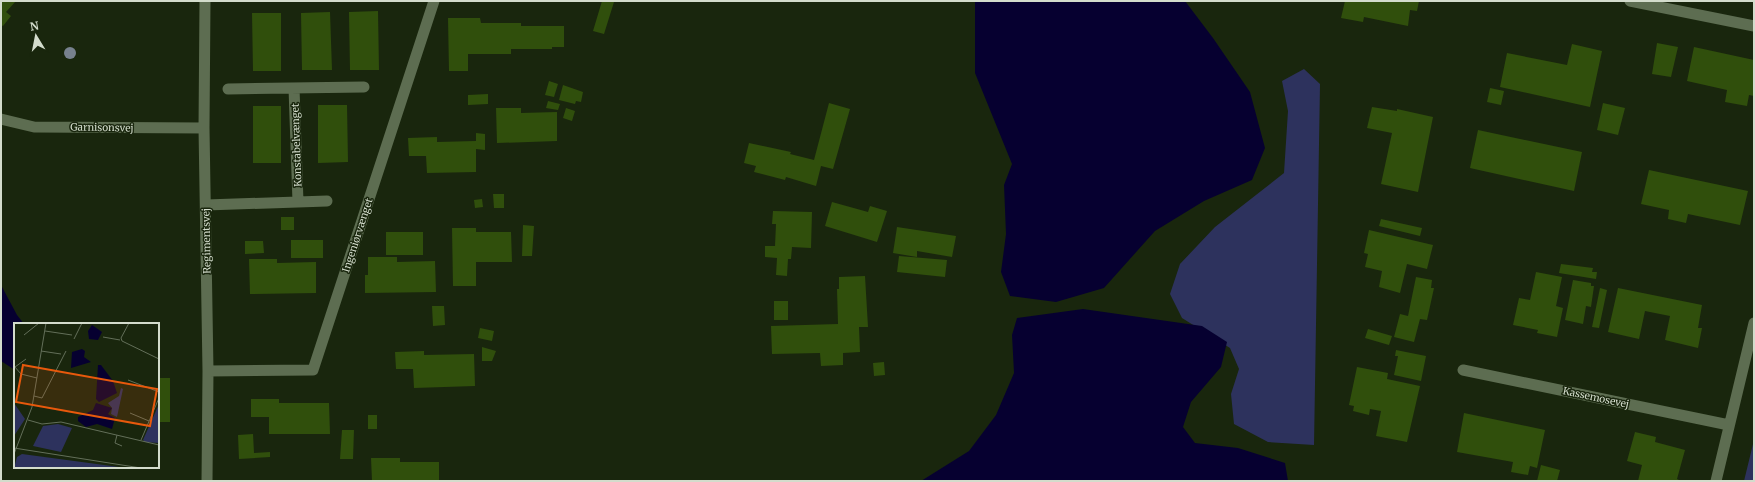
<svg xmlns="http://www.w3.org/2000/svg" width="1755" height="482" font-family="Merriweather,serif">
<rect width="100%" height="100%" fill="#19260d"/>
<!-- green -->
<path fill="#2d325d" d="M1304,69l16,15 -6,361 -46,-3 -34,-18 -3,-30 8,-25 -9,-21 -48,-30 -12,-24 10,-30 35,-37 69,-54 4,-62 -6,-30z
M1754,440v41h-10z"/>
<!-- water -->
<path fill="#060030" d="M975,1h210l28,37 37,54 15,56 -13,32 -48,21 -49,30 -51,57 -48,14 -46,-6 -9,-24 5,-38 -2,-49 8,-21 -37,-91z
M1,285l16,30 7,9h-9v46l-14,-9z
M1083,309l119,17 25,16 -6,25 -30,35 -8,25 12,16 43,5 47,15 3,18h-367l48,-30 27,-36 18,-42 -2,-38 5,-17z"/>
<!-- building -->
<path fill="#304f0c" d="M1,1h15l-10,11 5,4 -8,10 -2,-1z
M602,1l12,1 -10,32 -11,-3z
M1345,1h74l-2,10 -7,-1 -2,16 -44,-9 -1,5 -22,-4z
M378,11l1,59h-29l-1,-58z
M330,12l2,58h-30l-1,-57z
M252,13h29v58h-28z
M448,18h32l1,5h40v3h43v21h-12v2h-41v5h-43v17h-19z
M1657,43l21,4 -7,30 -19,-3z
M1572,44l30,7 -12,56 -90,-20 7,-34 60,12z
M1694,47l60,13v36l-5,-1 -2,11 -22,-4 2,-12 -40,-9z
M549,81l9,3 -4,13 -9,-2z
M563,85l20,7 -2,10 -5,-1 -1,3 -16,-4z
M1490,88l14,3 -3,14 -14,-3z
M488,94v10l-20,1v-10z
M548,101l12,3 -2,6 -12,-2z
M829,103l21,6 -17,60 -12,-3 -5,20 -30,-9 -1,3 -31,-8 2,-6 -12,-3 5,-20 42,9 -1,2 24,6z
M1603,103l22,5 -7,27 -21,-5z
M318,105h29l1,57 -30,1z
M253,106h28v57h-28z
M1372,107l25,4v-2l36,8 -15,75 -37,-8 11,-51 -25,-5z
M496,108h25v5l36,-1v29l-60,2z
M566,108l9,3 -3,10 -9,-3z
M1478,130l104,22 -8,39 -104,-23z
M476,133l9,1v16l-9,-1v23l-49,1 -1,-17h-17l-1,-18 29,-1v5l39,-1z
M1649,170l99,21 -8,34 -52,-11 -2,9 -18,-4 1,-9 -28,-6z
M493,194h11v14h-10z
M482,199l1,8 -8,1 -1,-8z
M832,202l36,10 2,-6 17,5 -10,31 -52,-16z
M773,211l39,1 -1,36 -19,-1 -1,12h-3l-1,17 -11,-1 1,-17 -12,-1v-11h10l1,-22h-4z
M281,217h13v13h-13z
M1381,219l41,9 -2,8 -41,-10z
M523,225l11,1 -2,30h-10z
M897,227l59,9 -4,21 -35,-6v6l-24,-4z
M452,228h24v4h35l1,30h-36v24h-23z
M1369,230l64,15 -6,24 -20,-5 -7,29 -21,-6 3,-16 -17,-4 3,-13 -4,-1z
M386,232h37v23h-37z
M291,240h32v18h-32z
M245,241h18l1,12 -19,1z
M899,256l48,4 -2,17 -48,-5z
M368,257h29v5l38,-1 1,31 -71,1v-18h3z
M249,259h28v4l39,-1v31l-66,1z
M1561,264l32,4 -1,4h5l-1,7 -37,-6z
M1536,272l26,5 -6,29 7,2 -6,29 -20,-4 1,-3 -25,-5 6,-27 11,2z
M865,276l3,51h-9l1,25 -17,1v12l-22,1 -1,-13 -48,1 -1,-28 67,-2 -1,-35h2v-12z
M1416,277l16,3 -1,8h3l-7,32 -7,-1 -6,23 -20,-5 6,-23 8,2z
M1573,280l18,3v3h3l-3,21 -5,-1 -3,18 -18,-4z
M1600,288l7,2 -8,38 -7,-1z
M1618,288l84,17 -4,23h4l-4,20 -33,-8 5,-24 -25,-5 -6,28 -31,-7z
M774,301h14v19h-14z
M432,306h12l1,19 -12,1z
M480,328l14,3 -2,10 -14,-3z
M1368,329l24,7 -3,9 -24,-7z
M482,347l14,4 -4,10h-10z
M1396,350l30,6 -5,25 -27,-6 4,-19h-3z
M424,351v4l50,-1 1,32 -61,2 -1,-19h-17l-1,-17z
M884,362l1,13 -11,1 -1,-13z
M1357,367l31,6 -1,6 33,7 -13,56 -31,-6 5,-25 -11,-2 -1,6 -16,-4 1,-5 -5,-1z
M158,378h12v44h-12z
M251,399h28v4h50l1,31h-61v-17h-18z
M1464,413l81,17 -8,38 -7,-2 -2,9 -17,-3 2,-10 -56,-10z
M368,415h9v14h-9z
M342,430h12l-1,29h-13z
M1635,432l21,5 -1,5 30,8 -8,29 4,2h-43l4,-16 -15,-4z
M253,434l1,19 16,-1v5l-31,2 -1,-24z
M371,458h29v4h39v19h-67z
M1541,465l19,5 -3,11h-20z"/>
<g fill="none" stroke-linecap="round" stroke-linejoin="round">
<!-- service -->
<path stroke="#5d6d51" stroke-width="11" d="M294,88l4,114
M228,89l136,-2
M206,205l121,-4"/>
<!-- minor -->
<path stroke="#5d6d51" stroke-width="11" d="M205,1l-1,127 4,243 -1,110
M1630,1l124,25
M1,119l33,8 170,1
M1463,370l266,55
M208,371l105,-1 121,-369
M1716,481l38,-158"/>
</g>
<!-- trees -->
<circle fill="#77818e" cx="70" cy="53" r="6"/>
<g text-anchor="middle" stroke-width="3" stroke-linejoin="round" paint-order="stroke">
<!-- street labels -->
<g font-size="10" fill="#d3dccc" stroke="#19260d">
<text transform="translate(102 127) rotate(1)" y="4">Garnisonsvej</text>
<text transform="translate(296 145) rotate(-92)" y="4">Konstabelvænget</text>
<text transform="translate(357 235) rotate(-72)" y="4">Ingeniørvænget</text>
<text transform="translate(206 241) rotate(-91)" y="4">Regimentsvej</text>
<text transform="translate(1596 397) rotate(12)" y="4">Kassemosevej</text>
</g>
</g>
<!-- overview -->
<g transform="translate(14 323)">
<rect width="145" height="145" fill="#19260d"/>
<path d="M107,65l2,1 -6,28 -6,-3 1,-6 -4,-5 11,-7zM0,80l11,16 -11,17zM145,81v39l-14,-1 -2,-2zM44,101l14,4 -11,24 -28,-6 10,-20zM8,131l97,13v1h-105l3,-11z" fill="#2d325d"/>
<path d="M78,2l10,7 -4,8 -9,-1 -1,-8zM68,26l3,2 -1,6 7,5 -20,6 1,-16zM84,42h3l12,16 4,12 -18,9 -3,-3zM82,80l16,5 -4,6 7,4 -3,11 -15,-5 -11,3 -8,-6v-4l15,-7z" fill="#060030"/>
<path fill="none" stroke="#636f59" stroke-width="1" d="M115,0l-8,15 1,3 37,18M31,8l27,4M10,12l15,-12M89,14l17,3M60,16l8,-16M27,28l20,3M0,43l7,8 16,4M1,44l11,-8M114,57l31,12M20,73l8,2 24,-47M116,90l19,8M14,97l14,4 19,-2 98,23M103,112l-2,8 7,3M127,117l18,-42M0,125l127,20M0,131l18,-47 14,-84"/>
<path fill="#e8590c" fill-opacity="0.15" stroke="#e8590c" stroke-width="2" d="M9,42l134,24 -7,37 -134,-24z"/>
<rect width="145" height="145" fill="none" stroke="#d3dccc" stroke-width="2"/>
</g>
<!-- border -->
<rect width="1755" height="482" fill="none" stroke="#d3dccc" stroke-width="4"/>
<!-- north arrow -->
<g transform="translate(36 36) rotate(350)" stroke="#19260d" stroke-width="3" paint-order="stroke">
<path d="M0-3L7 15L0 10L-7 15Z" fill="#d3dccc"/>
<text y="-6" font-size="11" font-weight="bold" text-anchor="middle" fill="#d3dccc">N</text>
</g>
</svg>
